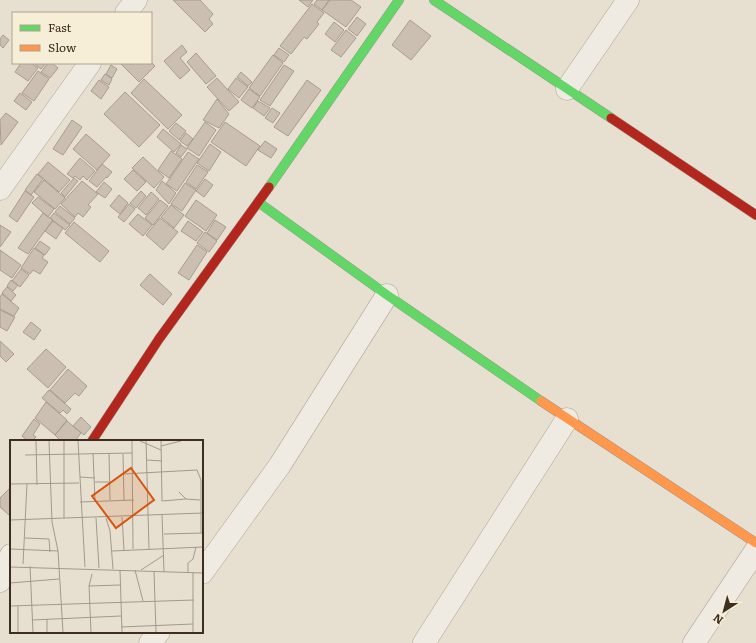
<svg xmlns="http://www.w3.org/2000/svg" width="756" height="643" font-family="Literata,serif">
<rect width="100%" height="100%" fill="#e7e0d1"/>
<!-- building -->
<path fill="#cbbfb2" stroke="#a89c90" d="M173,0h27l13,14 -4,5 4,5 -8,8z
M299,0h14l-5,7z
M317,0h12l-7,10 -8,-6z
M330,0h21l10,7 -15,20 -24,-17z
M312,4l12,9 -7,9 2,2 -12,15 -3,-2 -13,17 -11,-8z
M357,17l9,7 -9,12 -9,-7z
M410,20l21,16 -20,24 -19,-15z
M334,22l10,8 -9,12 -10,-8z
M346,30l10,8 -15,19 -10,-7z
M3,35l6,5 -6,8 -3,-3v-6z
M182,45l5,7 -7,6 10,12 -10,9 -16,-18z
M279,48l10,7 -5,7 -10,-7z
M196,53l20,23 -10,8 -19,-22z
M273,55l10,8 -23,33 -11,-8z
M151,62l4,4 -16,16 -19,-19z
M21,63h10l7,5 -10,13 -13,-9z
M36,63h10l-5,6 -6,-5z
M48,63h4l6,5 -8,10 -9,-6z
M111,65l6,4 -5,9 -6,-4z
M284,65l10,6 -24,35 -10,-6z
M38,71l11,8 -15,22 -12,-8z
M241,72l11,10 -4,4 -11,-9z
M105,74l7,5 -3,6 -8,-5z
M217,78l22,24 -10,9 -22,-24z
M236,78l12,9 -9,11 -11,-9z
M144,79l38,36 -14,14 -37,-36z
M99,80l10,7 -8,12 -10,-8z
M307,80l14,10 -33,46 -14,-9z
M249,89l11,8 -8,11 -11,-8z
M125,92l35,33 -21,22 -35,-33z
M20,93l12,9 -6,8 -12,-9z
M217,99l12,15 -10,14 -16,-8z
M258,101l12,7 -6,8 -11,-8z
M272,108l8,5 -7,10 -8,-5z
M6,113l12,9 -17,23 -1,-25z
M72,120l10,7 -19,28 -10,-6z
M205,122l11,8 -17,26 -12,-8z
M225,122l35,24 -14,20 -35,-24z
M176,123l10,8 -7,9 -10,-9z
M163,129l18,15 -7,8 -17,-15z
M186,133l7,6 -6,7 -7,-5z
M86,134l24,21 -13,15 -24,-21z
M265,141l12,8 -6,9 -13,-8z
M210,144l11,8 -12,19 -12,-8z
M181,145l6,4 -6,8 -5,-4z
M171,151l11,8 -13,19 -11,-8z
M188,152l11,7 -22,32 -11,-7z
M143,157l21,20 -10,11 -22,-20z
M80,158l15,13 -8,9 -4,-4 -3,4 -5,-4 -2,2 -6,-4z
M48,162l22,18 -11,12 -21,-18z
M102,164l10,8 -5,6 -1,-1 -9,10 -8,-6z
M197,165l11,7 -12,17 -10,-7z
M133,170l13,12 -9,9 -13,-12z
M37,174l6,5 -12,16 -6,-5z
M74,178l4,3 -13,16 -4,-4z
M205,179l8,6 -9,12 -8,-6z
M44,180l21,18 -10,11 -21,-17z
M82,181l16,13 -10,11 3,2 -8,10 -5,-4 -3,4 -14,-13z
M162,181l14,12 -7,11 -13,-14z
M104,182l8,7 -7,9 -9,-6z
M185,183l11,7 -14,21 -11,-7z
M25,191l9,6 -17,25 -8,-6z
M141,191l5,5 -10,12 -6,-5z
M151,192l8,7 -13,16 -8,-7z
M119,195l9,8 -8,11 -10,-8z
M38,197l16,12 -6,8 -16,-14z
M160,200l8,6 -15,19 -8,-7z
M196,200l21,15 -11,16 -21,-15z
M129,204l6,5 -11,13 -6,-5z
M171,205l13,10 -10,13 -13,-11z
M60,206l15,12 -5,6 -15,-12z
M43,213l10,7 -25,34 -10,-6z
M54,213l16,12 -5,5 -15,-12z
M138,214l14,11 -9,11 -14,-12z
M160,218l18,14 -15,18 -17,-15z
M215,220l11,7 -9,13 -10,-7z
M53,221l10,7 -7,11 -11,-8z
M188,221l15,11 -7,9 -15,-10z
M74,222l35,29 -9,11 -35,-29z
M0,225l11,7 -11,15z
M205,232l12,9 -8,11 -12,-9z
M40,241l10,7 -5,7 -10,-7z
M197,245l10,7 -18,28 -11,-7z
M34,248l10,7 -2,3 6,4 -8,12 -7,-4 -3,4 -9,-6z
M0,250l21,15 -9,13 -12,-8z
M21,269l8,6 -9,12 -8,-6z
M150,274l22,20 -9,11 -23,-20z
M11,280l7,5 -5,6 -6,-5z
M7,287l9,8 -5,6 -9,-8z
M2,294l17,14 -5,8 -14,-7v-12z
M0,310l15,7 -8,14 -7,-4z
M31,322l10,8 -7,10 -11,-8z
M0,341l14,13 -8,8 -6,-6z
M46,349l20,18 -18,21 -21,-19z
M68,369l19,17 -8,10 -4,-3 -10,10 -15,-13z
M49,390l22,19 -4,5 -4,-4 -3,3 -18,-15z
M46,402l21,18 -12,15 -20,-17z
M81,417l10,10 -7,8 -11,-9z
M34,419l6,5 -7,11 3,2 -4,4h-4l-6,-5z
M67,421l14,12 -6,8h-14l-6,-6z
M11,487v26l-2,2 -9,-8v-9z"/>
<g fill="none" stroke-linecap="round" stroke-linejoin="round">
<!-- street casing -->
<g stroke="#ada599" stroke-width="23">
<path id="street" d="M126,13l10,-13
M567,89l61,-89
M0,189l90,-126
M202,573l78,-108 107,-170
M0,581l11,-26
M150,643l9,-11
M424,643l143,-224
M694,643l62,-93"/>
</g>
<!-- fast casing -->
<g stroke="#9c958a" stroke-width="10">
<path id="fast" d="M434,0l177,118
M269,187l130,-187
M258,202l129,93 154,106"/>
</g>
<!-- slow casing -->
<g stroke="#9c958a" stroke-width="10">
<path id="slow" d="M541,401l215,142"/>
</g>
<!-- jam casing -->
<g stroke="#9c958a" stroke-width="10">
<path id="jam" d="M611,118l145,97
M92,441l67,-102 110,-152"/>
</g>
<!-- street -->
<use href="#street" stroke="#efebe3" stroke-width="22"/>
<!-- fast -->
<use href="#fast" stroke="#63d668" stroke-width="9"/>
<!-- slow -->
<use href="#slow" stroke="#ff974d" stroke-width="9"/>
<!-- jam -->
<use href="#jam" stroke="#b3261e" stroke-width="9"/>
</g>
<!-- overview -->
<g transform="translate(10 440)">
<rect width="193" height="193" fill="#e7e0d1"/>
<path fill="none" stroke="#a3998a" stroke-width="1" d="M26,1l1,44M39,1l3,81 6,29 5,81M54,1v77M68,1l7,126M122,1l1,108M130,1l21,9M136,1l3,108M151,1l1,60 24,-2M151,6l20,-5M83,13l2,48M99,13l1,47M113,14l1,46M15,15l107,-2M137,20l15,1M113,34l74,-4 4,10v53M70,37l15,1M85,42h14M0,44l69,-1M169,52l7,7 14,1M70,62l54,-2M152,75l2,57M112,77l2,33M86,78l3,50M96,78l4,13 3,38M0,80l193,-7M154,94l39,-1M15,98l24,1 1,13M0,109l48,2M102,111l91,-4M13,124l4,-80M20,126l3,66M0,127l193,6M110,130l2,62M125,130l8,31M131,130l23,-15M144,131l2,61M178,132v-9l5,-4 3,-12M0,143l49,-4M79,146l31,-1M0,166l184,-6M8,166v26M37,179v13M22,180l89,-4M111,187l72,-3M81,192l-2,-46 3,-12M183,192v-60"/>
<path fill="#d7550e" fill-opacity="0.15" stroke="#d7550e" stroke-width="2" d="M121,28l23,32 -38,28 -24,-32z"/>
<rect width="193" height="193" fill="none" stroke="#3d2e20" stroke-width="2"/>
</g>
<!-- legend -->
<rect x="12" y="12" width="140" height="52" fill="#f7eed8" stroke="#ada18e"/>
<rect x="20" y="25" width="20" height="6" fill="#63d668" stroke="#ada18e"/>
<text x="48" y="32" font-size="12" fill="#3d2e20">Fast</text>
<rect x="20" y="45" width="20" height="6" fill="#ff974d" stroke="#ada18e"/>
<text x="48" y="52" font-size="12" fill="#3d2e20">Slow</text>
<!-- north arrow -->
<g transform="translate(724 611) rotate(216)" stroke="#f7eed8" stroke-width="3" paint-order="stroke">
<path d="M0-3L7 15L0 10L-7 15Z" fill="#3d2e20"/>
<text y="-6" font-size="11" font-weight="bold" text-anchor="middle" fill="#3d2e20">N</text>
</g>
</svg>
